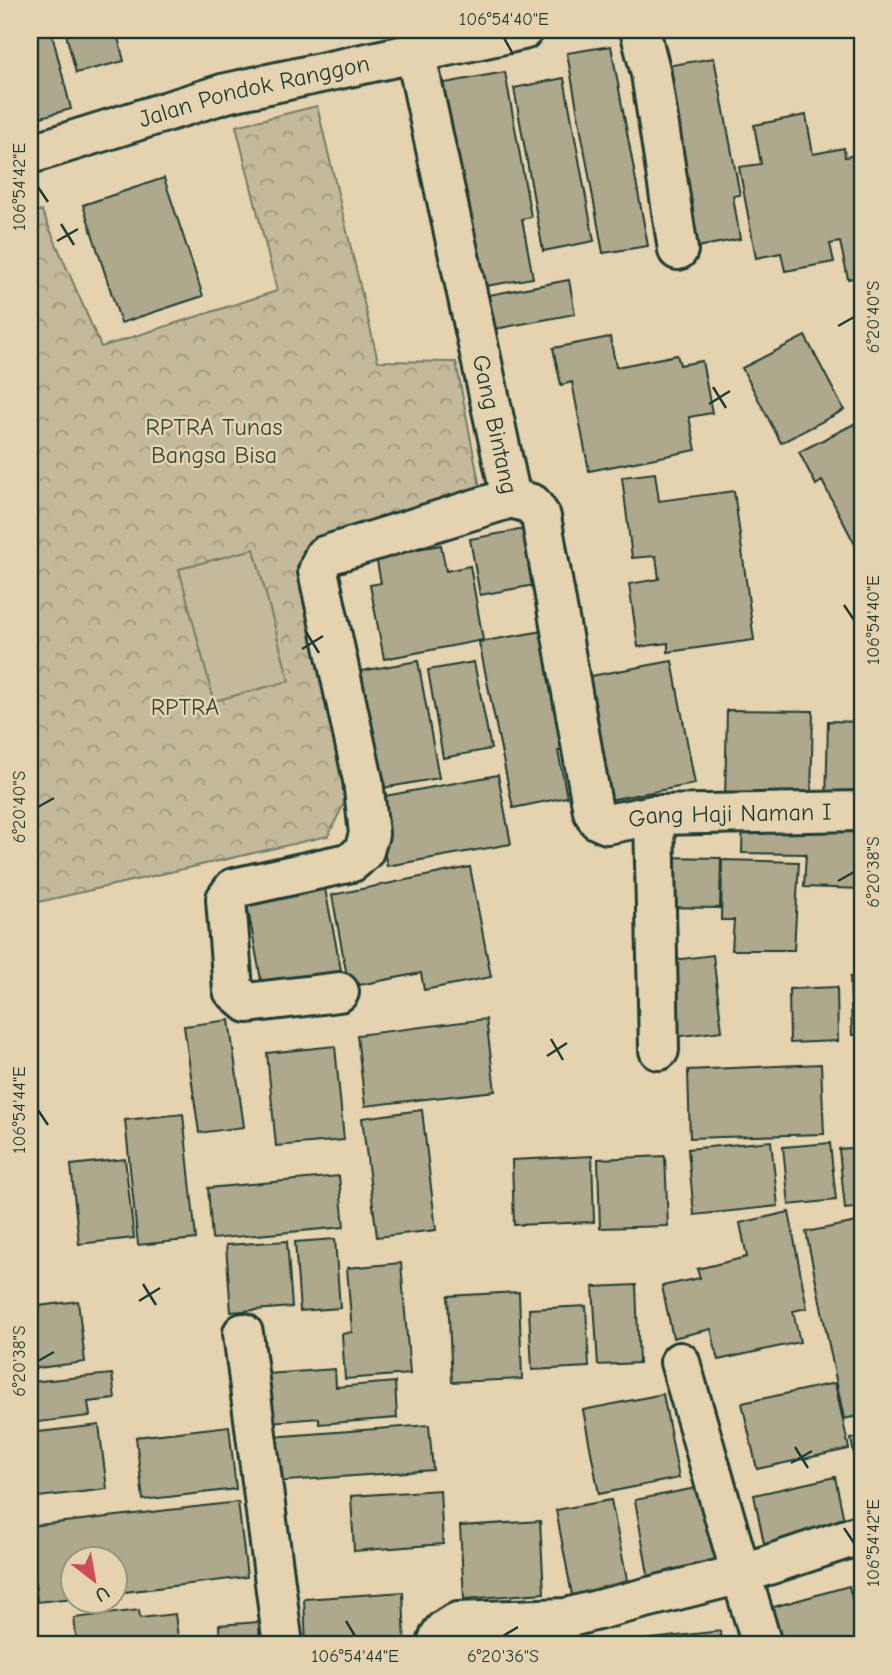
<svg xmlns="http://www.w3.org/2000/svg" width="892" height="1675" font-family="'Comic Neue',sans-serif">
<defs>
<pattern id="forest-crowns" width="20" height="18" patternUnits="userSpaceOnUse" patternTransform="scale(1.75)"><rect width="20" height="18" fill="#c4ba9b"/><path d="M2 6a3 3 0 1 1 6 0M12 15a3 3 0 1 1 6 0" fill="none" stroke="#9f987f"/></pattern>
</defs>
<rect width="100%" height="100%" fill="#e5d3b0"/>
<filter id="ink" filterUnits="userSpaceOnUse"><feTurbulence type="fractalNoise" baseFrequency=".0143" numOctaves="2"/><feDisplacementMap in="SourceGraphic" scale="14" xChannelSelector="R" yChannelSelector="G"/><feConvolveMatrix kernelMatrix="1 2 1 2 8 2 1 2 1" color-interpolation-filters="sRGB"/></filter>
<g filter="url(#ink)">
<!-- forest -->
<path fill="url(#forest-crowns)" stroke="#727c68" stroke-width="2" d="M317,106l61,255 78,1 27,141 -173,54 48,218 -30,61 -298,68v-692l12,-1 59,136 176,-56 -41,-165z"/>
<!-- pitch -->
<path fill="#c4ba9b" stroke="#727c68" stroke-width="2" d="M254,549l35,132 -75,20 -35,-132z"/>
<!-- building -->
<path fill="#aea98d" stroke="#1f3d34" stroke-width="2" d="M30,30h21l20,79 -41,11z
M65,30h51l8,31 -48,12z
M611,46l37,200 -45,7 -36,-200z
M714,58l26,137 -7,1 7,43 -43,8 -36,-180z
M505,72l26,145 -9,2 11,59 -59,10 -40,-203z
M564,78l30,163 -51,10 -29,-163z
M806,115l7,39 31,-6 1,9 17,-3v122l-14,3 -8,-37 -10,2 4,18 -49,9 -4,-18 -25,5 -17,-91 22,-3 -7,-39z
M164,178l39,118 -82,27 -38,-118z
M569,280l6,34 -91,17 -6,-34z
M805,336l39,74 -63,33 -39,-75z
M610,337l6,30 61,-12 3,10 22,-4 10,52 -23,4 7,33 -107,21 -17,-89 -11,3 -8,-37z
M862,420v138l-40,-77 -6,4 -17,-33z
M655,473l4,28 75,-10 20,149 -86,12v-9l-30,4 -9,-63 30,-5 -3,-23 -24,2 -10,-81z
M525,529l10,56 -55,10 -10,-56z
M441,545l5,26 24,-5 13,74 -99,19 -14,-74 11,-2 -5,-27z
M543,631l22,120h-7l9,46 -54,11 -34,-166z
M418,661l21,117 -56,10 -22,-117z
M672,661l23,123 -92,17 -23,-123z
M474,662l17,87 -48,9 -15,-88z
M727,710l86,1 -2,90 -86,-1z
M828,721l34,1v83l-36,-1z
M498,775l13,69 -124,22 -13,-68z
M743,815l119,3v71l-58,-2 2,-33 -64,-1z
M660,857l61,1 -1,50 -62,-1z
M722,860l77,2 -5,88h-62l2,-30h-13z
M470,867l21,110 -67,13 -3,-17 -72,14 -17,-92z
M324,884l19,96 -79,16 -18,-97z
M713,955l9,76 -47,6 -10,-76z
M850,977h12v58h-10z
M837,987l1,54 -48,2 -1,-54z
M486,1019l9,72 -130,15 -8,-71z
M229,1020l15,107 -45,6 -15,-107z
M335,1046l9,94 -68,6 -9,-93z
M821,1064l3,70 -134,4 -2,-68z
M422,1110l14,120 -59,7 -15,-119z
M183,1114l13,125 -58,6 -13,-125z
M771,1141l7,65 -84,9 -6,-66z
M830,1143l6,57 -47,5 -6,-58z
M862,1147v60l-17,2 -6,-60z
M592,1156l2,66 -80,3 -2,-65z
M665,1156l3,70 -68,2 -2,-69z
M125,1159l9,79 -55,6 -8,-79z
M339,1176l5,51 -132,12 -4,-51z
M789,1212l18,96 -14,3 7,31 -82,18 -7,-31 -38,9 -11,-52 38,-8 -3,-9 50,-12 -7,-34z
M862,1221v194l-18,4 -38,-187z
M335,1239l5,69 -40,3 -5,-69z
M287,1241l5,66 -61,5 -5,-67z
M401,1263l9,111 -65,5 -3,-45 10,-2 -5,-64z
M636,1285l3,78 -41,2 -5,-78z
M519,1292l3,87 -70,3 -4,-86z
M78,1301l7,61 -55,7v-62z
M586,1306l3,61 -57,3 -3,-61z
M335,1369l1,18 59,-5 2,36 -78,6v-6l-61,5 -4,-48z
M112,1374l3,25 -27,3 2,14 -60,7v-41z
M835,1383l14,66 -92,20 -15,-66z
M663,1394l16,84 -80,16 -16,-84z
M99,1425l8,64 -77,9v-65z
M429,1425l4,45 -159,12 -4,-45z
M229,1426l7,63 -93,11 -7,-63z
M862,1436v57l-11,-54z
M835,1477l12,58 -81,18 -12,-58z
M706,1486l16,86 -72,14 -15,-86z
M440,1490l3,54 -89,7 -3,-55z
M611,1500l17,85 -56,10 -16,-85z
M238,1502l9,75 -131,16v-33h-42v38l-37,4 -7,-76z
M540,1521l4,72 -80,6 -4,-73z
M849,1586l13,55 -15,4h-67l-10,-37z
M403,1592l2,53h-99l-2,-46z
M139,1610l1,8 35,-4 4,31h-102l-3,-27z
M259,1622l1,23h-40l-1,-20z
M720,1631l2,14h-79v-5z"/>
<g fill="none" stroke-linecap="round" stroke-linejoin="round">
<!-- street casing -->
<g stroke="#1f3d34" stroke-width="44">
<g id="street">
<path d="M640,30l11,44 27,176"/>
<path id="s1" d="M415,51l96,447"/>
<path id="s2" d="M511,498l21,6 9,13 52,294 5,9 9,4 47,-9 208,-4"/>
<path d="M654,815l5,235"/>
<path d="M339,992l-91,11 -15,-13 -7,-91 8,-11 118,-26 12,-11 5,-17 -6,-54 -45,-209 6,-15 187,-58"/>
<path d="M243,1333l40,312"/>
<path d="M437,1645c2,-13 9,-18 21,-23l108,-4 175,-44 -61,-212"/>
<path d="M762,1645l-21,-71 121,-40"/>
</g>
</g>
<!-- secondary casing -->
<g stroke="#1f3d34" stroke-width="44">
<g id="secondary">
<path id="s3" d="M30,154l196,-61 297,-63"/>
</g>
</g>
<!-- street -->
<use href="#street" stroke="#e5d3b0" stroke-width="38"/>
<!-- secondary -->
<use href="#secondary" stroke="#e5d3b0" stroke-width="38"/>
</g>
</g>
<!-- ticks -->
<path fill="none" stroke="#1f3d34" stroke-width="2.5" d="M504,38l9,16M38,187l10,15M61,224l13,21M57,241l21,-12M838,326l16,-9M713,387l13,21M709,404l21,-13M844,605l10,15M306,632l13,21M302,649l21,-13M38,807l16,-9M838,881l16,-9M551,1039l12,21M547,1056l20,-13M38,1110l10,15M143,1284l13,21M139,1301l21,-13M38,1361l16,-9M795,1447l13,21M791,1463l21,-12M844,1528l10,15M346,1621l9,15M503,1636l15,-9"/>
<g text-anchor="middle" stroke-width="5" stroke-linejoin="round" paint-order="stroke">
<!-- street labels -->
<g font-size="24" fill="#1f3d34" stroke="#e5d3b0">
<text dy="8" stroke="none"><textPath href="#s3" startOffset="233">Jalan Pondok Ranggon</textPath></text>
<text dy="8" stroke="none"><textPath href="#s1" startOffset="382">Gang Bintang</textPath></text>
<text dy="8" stroke="none"><textPath href="#s2" startOffset="480">Gang Haji Naman I</textPath></text>
</g>
<!-- park labels -->
<g font-size="24" fill="#304a3e" stroke="#e5d3b0">
<text x="214" y="435">RPTRA Tunas<tspan x="214" dy="28">Bangsa Bisa</tspan></text>
<text x="185" y="715">RPTRA</text>
</g>
</g>
<!-- margin -->
<rect width="892" height="1675" fill="none" stroke="#e5d3b0" stroke-width="77"/>
<!-- north arrow -->
<g transform="translate(94 1580) rotate(149)"><circle r="33" fill="#e5d3b0" stroke="#96977e" stroke-width="2"/>
<path d="M0-5L12 26L0 18L-12 26Z" fill="#d1495b"/>
<text y="-10" font-size="19" font-weight="bold" text-anchor="middle" fill="#1f3d34">U</text>
</g>
<rect x="38" y="38" width="816" height="1598" fill="none" stroke="#1f3d34" stroke-width="2.5"/>
<g font-size="18" text-anchor="middle" fill="#1f3d34">
<text x="504" y="25">106°54'40"E</text>
<text transform="translate(19 187) rotate(-90)" y="6">106°54'42"E</text>
<text transform="translate(873 317) rotate(-90)" y="6">6°20'40"S</text>
<text transform="translate(873 620) rotate(-90)" y="6">106°54'40"E</text>
<text transform="translate(19 807) rotate(-90)" y="6">6°20'40"S</text>
<text transform="translate(873 872) rotate(-90)" y="6">6°20'38"S</text>
<text transform="translate(19 1110) rotate(-90)" y="6">106°54'44"E</text>
<text transform="translate(19 1361) rotate(-90)" y="6">6°20'38"S</text>
<text transform="translate(873 1543) rotate(-90)" y="6">106°54'42"E</text>
<text x="355" y="1662">106°54'44"E</text>
<text x="503" y="1662">6°20'36"S</text>
</g>
</svg>
